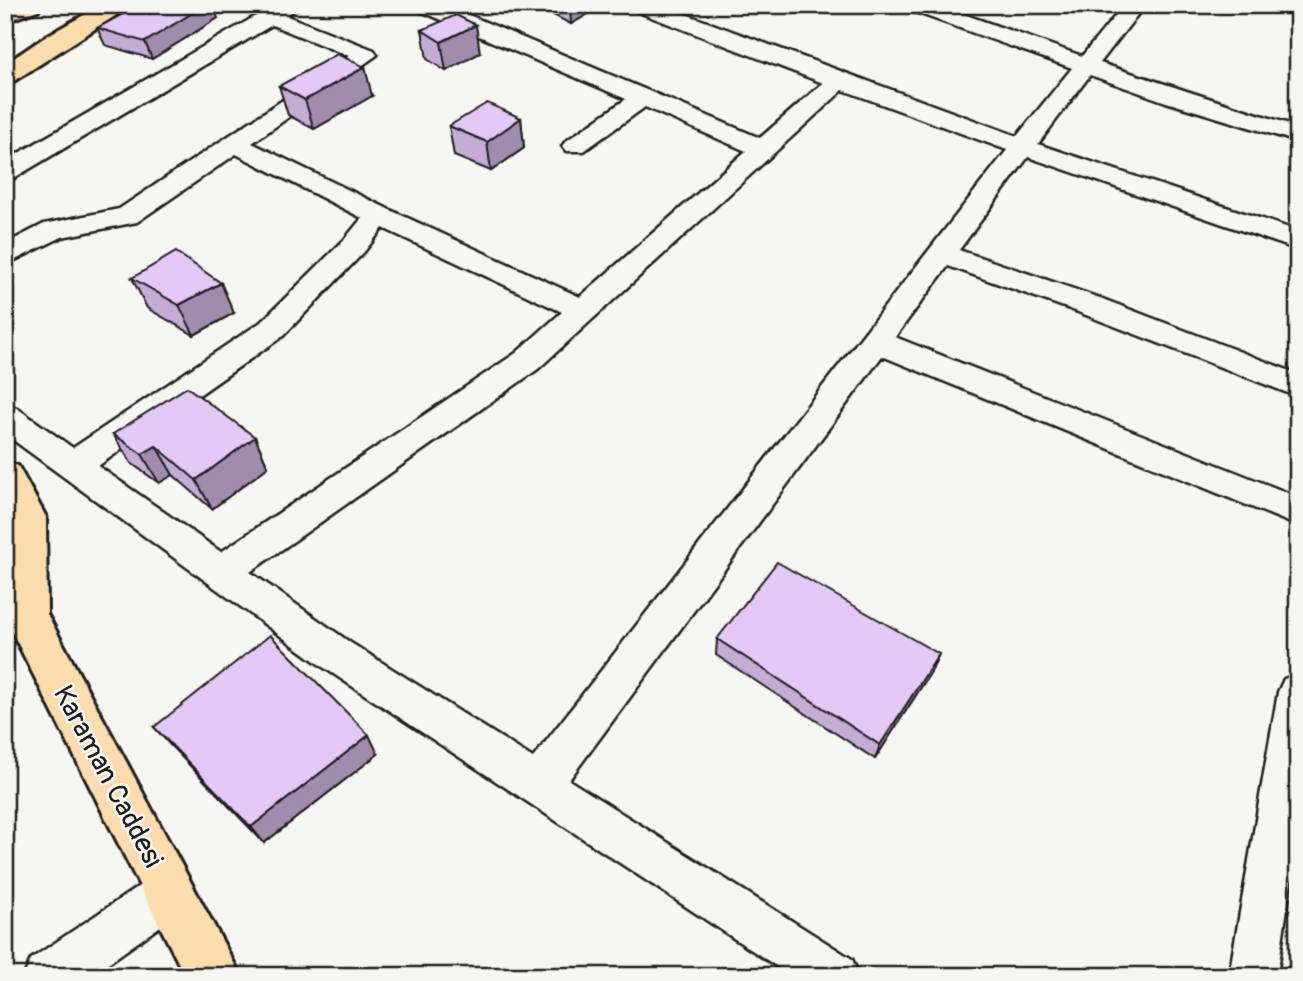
<svg xmlns="http://www.w3.org/2000/svg" width="1303" height="981" font-family="Pangolin,sans-serif">
<rect width="100%" height="100%" fill="#f6f6f2"/>
<filter id="ink" filterUnits="userSpaceOnUse"><feTurbulence type="fractalNoise" baseFrequency=".0143" numOctaves="2"/><feDisplacementMap in="SourceGraphic" scale="14" xChannelSelector="R" yChannelSelector="G"/><feConvolveMatrix kernelMatrix="1 2 1 2 8 2 1 2 1" color-interpolation-filters="sRGB"/></filter>
<g filter="url(#ink)">
<g fill="none" stroke-linecap="round" stroke-linejoin="round">
<!-- minor casing -->
<g stroke="#1c1c1c" stroke-width="5">
<path id="minor" d="M275,5h24l-12,11 87,34 3,5 -125,88 136,66 192,88 166,-146 -101,-44 -61,44h-18l-4,-5 4,-5 60,-42 -208,-89 -2,-5h29l315,133 63,-55 -190,-73 -2,-5h30l356,131 55,-68 -163,-58 -2,-5h31l144,51 42,-51h21l-45,58 198,64v15l-132,-40 -76,-27 -52,69 260,87v19l-270,-93 -69,93 141,48 198,76v23l-220,-85 -130,-46 -53,71 403,160v29l-416,-170 -313,424 283,179 7,17h-68l-468,-309 -318,-233v-29l12,3 56,40 188,-126 83,-82 18,-22 -126,-64 -99,68 -75,15 -57,28v-21l39,-20 75,-15 230,-153 -77,-31 -258,153 -9,2v-19zM843,90l164,60 -474,608 -182,-115 -101,-71 288,-203zM383,228l179,84 -46,41 -295,199 -123,-86 185,-130 81,-84z
M1298,674v161l-21,141h-48l49,-284 6,-13z
M170,869l16,7 7,16 -7,16 -96,68h-66l7,-17 123,-83z"/>
</g>
<!-- major casing -->
<g stroke="#1c1c1c" stroke-width="6">
<path id="major" d="M42,5l-4,5 -33,12v-15z
M102,5h30l-118,76 -9,3v-20l43,-29z
M5,461l13,5 28,51 1,97 194,362h-56l-180,-358z"/>
</g>
<!-- minor -->
<use href="#minor" fill="#f6f6f2" fill-rule="evenodd"/>
<!-- major -->
<use href="#major" fill="#fcdcac" fill-rule="evenodd"/>
</g>
<!-- wall -->
<path fill="#c4acd4" stroke="#1c1c1c" stroke-width="2" d="M553,5h47v2l-29,17 -18,-9z
M218,18l-66,41 -47,-14 -8,-17z
M422,30l58,23 -34,18 -19,-12z
M279,86l93,10 -58,33 -26,-14z
M521,118l3,30 -33,23 -37,-15 -5,-30z
M132,278l102,35 -40,22 -47,-27z
M113,434l142,3 13,30 -56,42 -39,-34 -14,8 -28,-20z
M717,639l215,31 -57,89 -159,-104z
M154,727l224,27 -114,89 -94,-98z"/>
<!-- shaded-wall -->
<path fill="#a08cad" stroke="#1c1c1c" stroke-width="2" d="M205,5h8l5,13 -66,41 -7,-17z
M570,5h30v2l-29,17z
M476,25l4,28 -34,18 -5,-29z
M365,67l7,29 -58,33 -9,-29z
M521,118l3,30 -33,23 -4,-29z
M221,283l13,30 -40,22 -15,-30z
M255,437l13,30 -56,42 -16,-29z
M156,446l17,29 -14,8 -17,-29z
M939,654l-7,16 -57,89 5,-14z
M369,735l9,19 -114,89 -13,-16z"/>
<!-- building -->
<path fill="#e4c8f7" stroke="#1c1c1c" stroke-width="2" d="M139,5h66l-60,37 -48,-14z
M456,15l20,10 -35,17 -19,-12z
M337,54l28,13 -60,33 -26,-14z
M487,103l34,15 -34,24 -38,-16z
M176,252l45,31 -42,22 -47,-27z
M187,387l68,50 -59,43 -40,-34 -14,8 -29,-20z
M777,562l162,92 -59,91 -163,-106z
M270,635l99,100 -118,92 -97,-100z"/>
</g>
<g text-anchor="middle" stroke-width="5" stroke-linejoin="round" paint-order="stroke">
<!-- near-street labels -->
<g font-size="28" fill="#1c1c1c" stroke="#f6f6f2">
<text transform="translate(109 776) rotate(62)" y="10">Karaman Caddesi</text>
</g>
</g>
<!-- margin -->
<rect width="1303" height="981" fill="none" stroke="#f6f6f2" stroke-width="28"/>
<rect x="14" y="14" width="1275" height="953" fill="none" stroke="#1c1c1c" stroke-width="2.5" filter="url(#ink)"/>
</svg>
